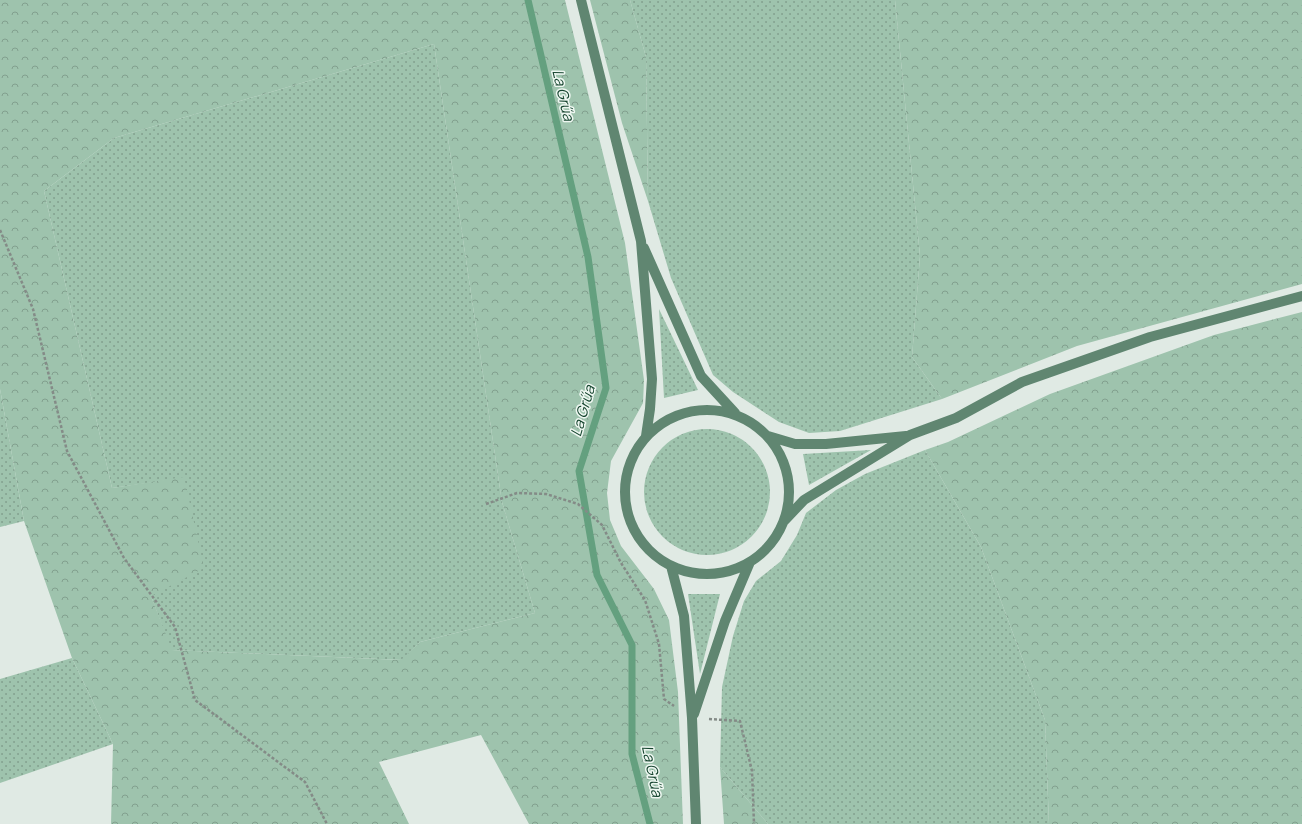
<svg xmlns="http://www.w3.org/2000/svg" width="1302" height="824" font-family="Manrope,sans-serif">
<defs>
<pattern id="grass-dots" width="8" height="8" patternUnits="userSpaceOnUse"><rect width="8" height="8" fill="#9ec3ad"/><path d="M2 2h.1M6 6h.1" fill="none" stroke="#82a08e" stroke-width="1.8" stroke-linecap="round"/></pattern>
<pattern id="forest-crowns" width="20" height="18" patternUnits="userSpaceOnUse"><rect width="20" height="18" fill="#9ec3ad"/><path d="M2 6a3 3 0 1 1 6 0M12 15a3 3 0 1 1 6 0" fill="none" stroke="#82a08e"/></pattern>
</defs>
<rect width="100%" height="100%" fill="#e0eae4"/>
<!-- grass -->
<path fill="url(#grass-dots)" d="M630,0h265l25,256 -8,101 30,42 -102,32 -31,2 -30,-11 -46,-30 -20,-17 -42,-97 -23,-77 -2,-144z
M434,44l68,458 33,111 -115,29 -18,18 -231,-10 -20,-54 33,-118 -72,10 -68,-297 70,-53z
M659,309l39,81 -34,8z
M0,389l24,132 -24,6z
M644 492a63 63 0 1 1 126 0a63 63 0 1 1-126 0Z
M871,450l-62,35 -6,-31z
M925,450l56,97 64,173 4,104h-281l-48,-57 2,-80 11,-51 11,-35 12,-20 25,-20 16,-26 9,-22 30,-23 29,-16z
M688,594h32l-20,80z
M72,658l41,86 -113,39v-104z"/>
<!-- forest -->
<path fill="url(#forest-crowns)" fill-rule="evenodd" d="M0,0h565l60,243 19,137 -1,23 -32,58 -4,32 3,27 11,26 33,43 15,31 9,72 5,132h-154l-48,-89 -102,27 30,62h-298l2,-80 -41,-86 -48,-137 -24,-132zM434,44l68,458 33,111 -115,29 -19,18 -229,-10 -21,-54 53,-28 -20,-91 -72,11 -68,-297 70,-53z
M590,0h40l16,57 2,144 -26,-78z
M895,0h407v284l-225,62 -135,53 -30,-42 8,-101z
M1302,312v512h-253l-4,-104 -64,-173 -56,-97 23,-8 102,-48 164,-59z
M720,767l48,57h-44z"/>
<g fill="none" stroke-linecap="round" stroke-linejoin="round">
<!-- stream -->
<path stroke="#64a07f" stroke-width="7" d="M528,0l60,257 18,131 -27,83 18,104 35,70v109l18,70"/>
<!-- path -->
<path stroke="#848b87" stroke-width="2.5" stroke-dasharray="3 2" stroke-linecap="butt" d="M0,230l33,79 34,142 57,107 51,69 20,73 110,82 22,42
M486,504l31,-11 29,1 32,10 24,21 19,38 24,37 14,44 5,55 10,7
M709,719l31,2 12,50 2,53"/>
<!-- secondary -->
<path stroke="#608671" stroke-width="10" d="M581,0l60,241 11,138 -2,30 -4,27
M644,248l57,128 34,37
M625 492a82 82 0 1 1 164 0a82 82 0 1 1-164 0Z
M768,436l27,8h31l80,-8
M785,520l19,-20 106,-65 46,-17 66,-36 128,-45 152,-41
M671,566l13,50 8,102 4,106
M694,714l31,-93 25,-59"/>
</g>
<g text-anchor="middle" stroke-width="3" stroke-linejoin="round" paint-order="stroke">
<!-- water labels -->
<g font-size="15" font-style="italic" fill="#15442e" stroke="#eef7f1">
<text transform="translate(563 95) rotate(77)" y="5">La Grűa</text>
<text transform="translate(583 411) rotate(-74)" y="5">La Grűa</text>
<text transform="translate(652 771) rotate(78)" y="5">La Grűa</text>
</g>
</g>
</svg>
